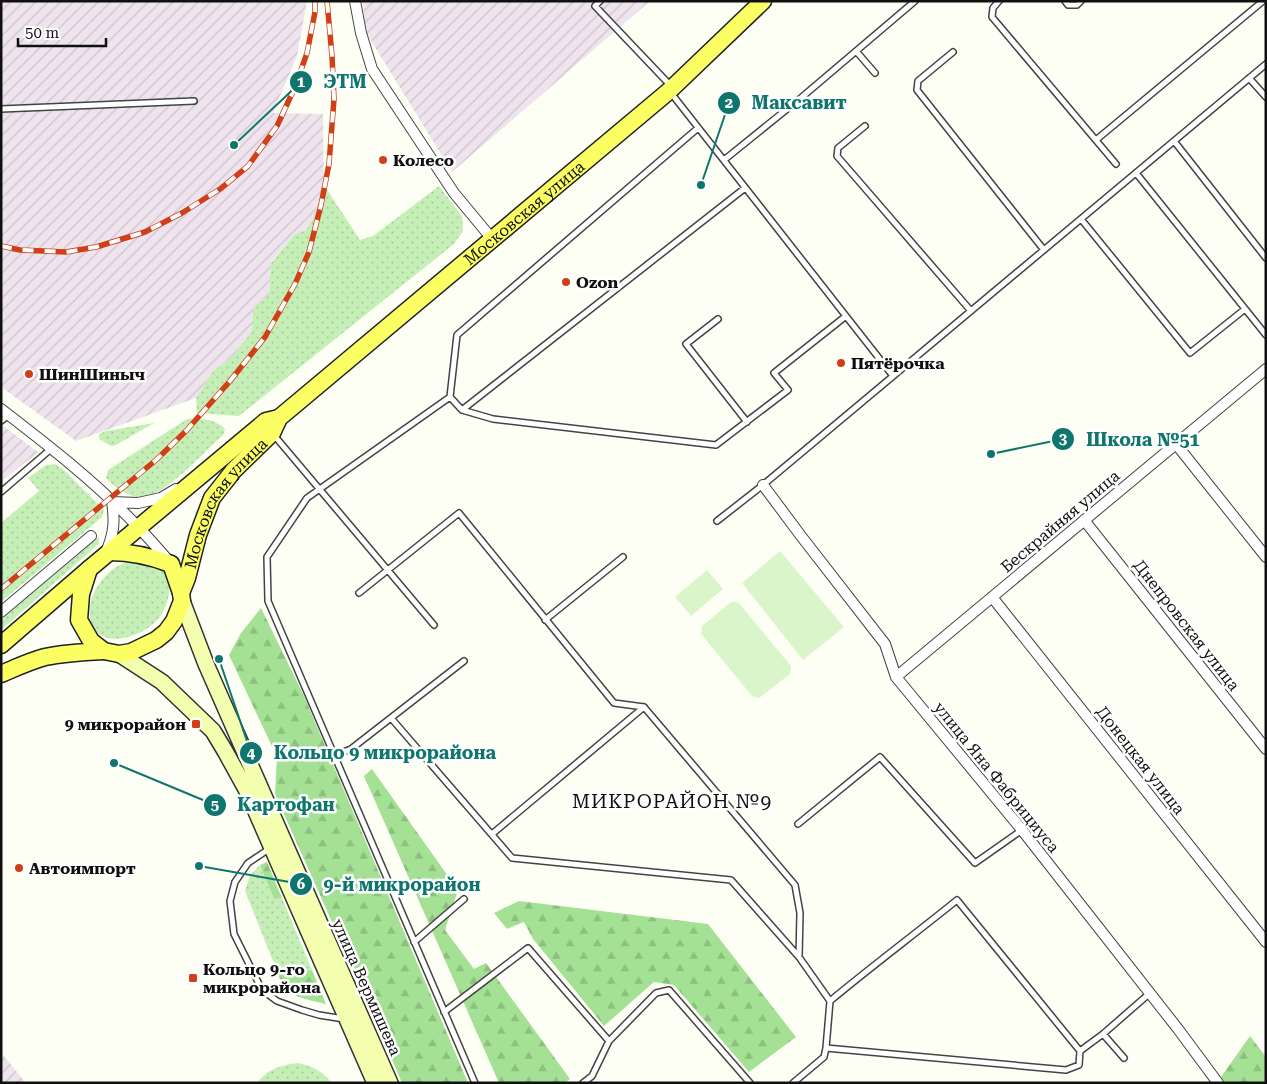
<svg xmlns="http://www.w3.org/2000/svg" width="1267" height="1084" font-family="'Roboto Serif',serif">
<defs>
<pattern id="industrial-furrows" width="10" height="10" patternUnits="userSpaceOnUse" patternTransform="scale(1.25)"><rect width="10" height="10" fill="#efe4ee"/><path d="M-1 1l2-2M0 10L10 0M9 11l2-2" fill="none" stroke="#ccc3cb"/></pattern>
<pattern id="grass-dots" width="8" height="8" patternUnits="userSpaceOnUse" patternTransform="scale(1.25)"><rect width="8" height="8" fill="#c6efb8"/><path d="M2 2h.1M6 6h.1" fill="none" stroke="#a9cc9d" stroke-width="1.8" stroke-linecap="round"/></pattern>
<pattern id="forest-firs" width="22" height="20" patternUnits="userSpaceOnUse" patternTransform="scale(1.25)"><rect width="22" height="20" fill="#a4e195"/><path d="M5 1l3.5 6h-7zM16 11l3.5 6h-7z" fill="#8cc07f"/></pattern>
</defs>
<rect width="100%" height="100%" fill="#fefff4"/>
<!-- industrial -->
<path fill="url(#industrial-furrows)" d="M1,1h306l-10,55 -24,57 50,1 1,71 -11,34 -7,11 -11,4 -24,28 -2,32 -16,15 -1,22 -19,25 -20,15 -17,27 -120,43 -75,-54z
M363,1h287l-198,171 -87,-141z
M1,424l37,28 -37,30z
M4,1056l22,27h-25v-25z"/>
<!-- grass -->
<path fill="url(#grass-dots)" d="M324,185l36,55 13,-4 66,-50 23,30 1,15 -9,13 -215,172 -42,-3 -1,-15 17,-27 20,-15 19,-25 1,-22 16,-15 2,-31 24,-29 11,-4 7,-11z
M187,419c12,-1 30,0 38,10l-2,6c-17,15 -57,59 -77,62 -11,1 -17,-2 -26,-7 -5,-4 -10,-7 -14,-12l2,-8z
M154,423l-38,22 -5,1 -12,-7v-5l7,-3z
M55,464l9,6 40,40 -2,7 -101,85v-79l38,-32 -11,-13 18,-13z
M99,537v6l-7,7 -91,80v-10z
M142,560c5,3 12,4 17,8 4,2 8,7 9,12 4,15 -3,34 -15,44 -13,12 -42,22 -56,8 -2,-2 -2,-4 -4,-6 -11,-20 6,-48 23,-59 8,-5 17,-6 26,-7z
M260,865l14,34 8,-1 30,72 -15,2 -20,-1 -32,-80 5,-16z
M298,1063c16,4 23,7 34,20h-75c10,-14 24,-18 41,-20z"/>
<!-- forest -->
<path fill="url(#forest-firs)" d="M261,608l43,88 164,387h-66l-30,-71 -97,-218 2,-37 -48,-102 12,-22z
M372,769l86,121 -13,40 29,39 12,-6 84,116 -5,4h-66l-135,-307z
M267,862l15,36 -8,1 -14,-34z
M519,901l189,23 88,113 -47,35 -75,-87 -20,-3 -50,44 -71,-87 -9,-17 -17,7 -13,-16z
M312,970l14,34c-11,-3 -33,-6 -41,-15 -4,-4 -6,-13 -8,-18l20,1z
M1250,1036l16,21v26h-41l-4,-6z"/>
<!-- pitch -->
<path fill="#dbf5cb" d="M780,551l64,76 -41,33 -61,-77z
M707,570l16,19 -32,27 -16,-19z
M731,602h7l53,64 -1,8 -31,24 -7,-2 -51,-62 1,-8z"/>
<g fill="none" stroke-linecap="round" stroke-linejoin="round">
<!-- service casing -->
<g stroke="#434343" stroke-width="8">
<path id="service" d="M600,1l-5,5 75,79
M999,1l-6,7 -1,9 124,147
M1065,1l3,4h9l4,-4
M856,51l19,22
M953,52l-35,29 -1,9 127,160
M1249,78l17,19
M671,93l222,283
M1,109l193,-8
M865,126l-27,22 -1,8 134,155
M1096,140l167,-139
M1174,141l92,117
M724,160l78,-63 113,-96
M1136,173l130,162
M1081,219l109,134 55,-44
M718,319l-32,25 61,78
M450,397l12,13 31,9 223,26 72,-55 -14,-17 72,-57
M462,410l283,-222
M1,421l8,-6
M273,434l161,191
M1,492l51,-44
M717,521l46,-36 503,-421
M359,593l100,-80 155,190 30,4
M545,620l78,-63
M391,718l121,140 219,22 68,77 31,44
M333,756l18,-7 113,-88
M798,824l82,-67 95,106 47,-33
M492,834l152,-127 151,178 5,28 -1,44
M269,849l-21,14 -13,19 -5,19 4,33 28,56 15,11 25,9 17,5 25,4
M414,942l50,-43
M444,1012l84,-64 81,93
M1103,1034l21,24
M826,1048l240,22 13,-5 1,-14
M475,1083l-207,-482 -1,-44 40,-59 143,-101 7,-62 241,-207
M583,1083l9,-7 17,-35 47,-48 13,-3 81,93
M793,1083l31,-26 2,-9 4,-47c42,-35 85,-67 127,-101l123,151 23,-17 47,-41"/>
</g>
<!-- minor casing -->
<g stroke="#434343" stroke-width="12">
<path id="minor" d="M355,1l6,32 11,36 82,124 39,47
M1,409c48,37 96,74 137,118 11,11 21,23 31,34
M1176,444l90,113
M763,485l38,51 84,108 11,33 126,153 156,199 40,54
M112,502l26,1 23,-5 15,-9
M1084,520l182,229
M106,552c8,-18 9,-31 6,-50
M992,597l274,345
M1,612l90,-76
M896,677l370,-308"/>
</g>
<!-- secondary casing -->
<g stroke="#323232" stroke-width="18">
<path id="secondary" d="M182,601l24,63 184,419
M119,654l43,28 51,49 12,20 22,40 128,292"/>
</g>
<!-- primary casing -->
<g stroke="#212121" stroke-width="19">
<g id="primary">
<path d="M89,569l-8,25 -2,26 12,21 13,10 15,3 12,-2 25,-12 10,-8 8,-11 8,-20 -1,-8 -10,-29c-21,-8 -39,-12 -61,-12"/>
<path id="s1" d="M181,593l6,-15 11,-43 14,-37 22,-28 38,-37 7,-15 390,-327 94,-90"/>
<path d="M1,645l88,-76 177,-148 13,-3"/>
<path d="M1,674c14,-6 29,-13 44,-17 19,-4 39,-5 59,-6"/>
</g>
</g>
<!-- service -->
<use href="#service" stroke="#fff" stroke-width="5"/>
<!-- minor -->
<use href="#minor" stroke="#fff" stroke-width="10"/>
<!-- secondary -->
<use href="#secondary" stroke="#f3ffaf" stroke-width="15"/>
<!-- primary -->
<use href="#primary" stroke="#fcff64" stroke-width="16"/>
<!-- rail casing -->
<g stroke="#d13f18" stroke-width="5.5">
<path id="rail" d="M1,246l19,4 46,2 30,-5 49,-15 37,-19 38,-24 28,-23 29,-40 18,-39 12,-34 8,-41v-11
M1,589l155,-129 30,-29 44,-50 35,-44 30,-53 14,-32 12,-47 8,-41 5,-65 -2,-43 -5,-55"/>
</g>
<!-- rail -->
<use href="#rail" stroke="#fff" stroke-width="4" stroke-dasharray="11" stroke-linecap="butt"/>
</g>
<!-- markers -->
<g fill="#d13f18" stroke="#fff" stroke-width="2">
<circle cx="383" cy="160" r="5"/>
<circle cx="566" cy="282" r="5"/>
<circle cx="841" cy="363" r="5"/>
<circle cx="29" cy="374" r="5"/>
<rect x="191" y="719" width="10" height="10" rx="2.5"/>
<circle cx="19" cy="868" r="5"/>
<rect x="188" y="973" width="10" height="10" rx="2.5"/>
</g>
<g text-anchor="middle" stroke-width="5" stroke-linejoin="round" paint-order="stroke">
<!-- poi labels -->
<g font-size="16" font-weight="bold" fill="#101010" stroke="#fff" text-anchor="start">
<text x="393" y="166">Колесо</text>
<text x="576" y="288">Ozon</text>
<text x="851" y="369">Пятёрочка</text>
<text x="39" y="380">ШинШиныч</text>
<text x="186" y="730" text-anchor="end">9 микрорайон</text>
<text x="29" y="874">Автоимпорт</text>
<text x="203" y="975">Кольцо 9-го<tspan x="203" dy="18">микрорайона</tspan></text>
</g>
<!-- street labels -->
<g font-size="16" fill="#101010" stroke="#fff">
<text dy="6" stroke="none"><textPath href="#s1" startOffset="525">Московская улица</textPath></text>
<text dy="6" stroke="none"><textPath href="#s1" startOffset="102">Московская улица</textPath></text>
<text transform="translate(1060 521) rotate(-40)" y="6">Бескрайняя улица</text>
<text transform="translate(1187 625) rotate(52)" y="6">Днепровская улица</text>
<text transform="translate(1141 760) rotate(52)" y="6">Донецкая улица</text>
<text transform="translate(997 777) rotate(51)" y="6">улица Яна Фабрициуса</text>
<text transform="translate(367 987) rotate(66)" y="6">улица Вермишева</text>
</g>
<!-- quarter labels -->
<g font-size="19" letter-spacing="1" fill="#101010" stroke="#fff">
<text x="672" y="808">МИКРОРАЙОН №9</text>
</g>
</g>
<!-- callouts -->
<path fill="none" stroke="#0f766e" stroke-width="2" d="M234 145L301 82M701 185L729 103M991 454L1063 439M219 659L251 753M114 763L215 805M199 866L301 884"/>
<g fill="#0f766e" stroke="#fff" stroke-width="2">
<circle cx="234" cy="145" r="5"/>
<circle cx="701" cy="185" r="5"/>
<circle cx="991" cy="454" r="5"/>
<circle cx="219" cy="659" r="5"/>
<circle cx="114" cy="763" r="5"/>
<circle cx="199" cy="866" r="5"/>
<circle cx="301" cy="82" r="12"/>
<circle cx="729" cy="103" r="12"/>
<circle cx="1063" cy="439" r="12"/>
<circle cx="251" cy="753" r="12"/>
<circle cx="215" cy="805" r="12"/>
<circle cx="301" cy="884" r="12"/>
</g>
<g font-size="15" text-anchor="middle" font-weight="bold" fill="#fff">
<text x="301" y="87">1</text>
<text x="729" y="108">2</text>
<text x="1063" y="444">3</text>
<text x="251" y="758">4</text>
<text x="215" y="810">5</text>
<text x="301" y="889">6</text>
</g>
<g font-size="18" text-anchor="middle" font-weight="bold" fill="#0f766e" stroke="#fff" stroke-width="5" stroke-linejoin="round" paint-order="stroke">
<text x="345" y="88">ЭТМ</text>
<text x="799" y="109">Максавит</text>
<text x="1143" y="446">Школа №51</text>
<text x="385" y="759">Кольцо 9 микрорайона</text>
<text x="286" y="811">Картофан</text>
<text x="402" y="891">9-й микрорайон</text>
</g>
<!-- border -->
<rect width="1267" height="1084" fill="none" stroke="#101010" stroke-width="5"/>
<!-- scale -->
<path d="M18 38v8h88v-8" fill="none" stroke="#101010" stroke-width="2.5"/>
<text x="25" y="38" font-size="15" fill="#101010" stroke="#ffffff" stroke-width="4" paint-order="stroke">50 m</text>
</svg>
